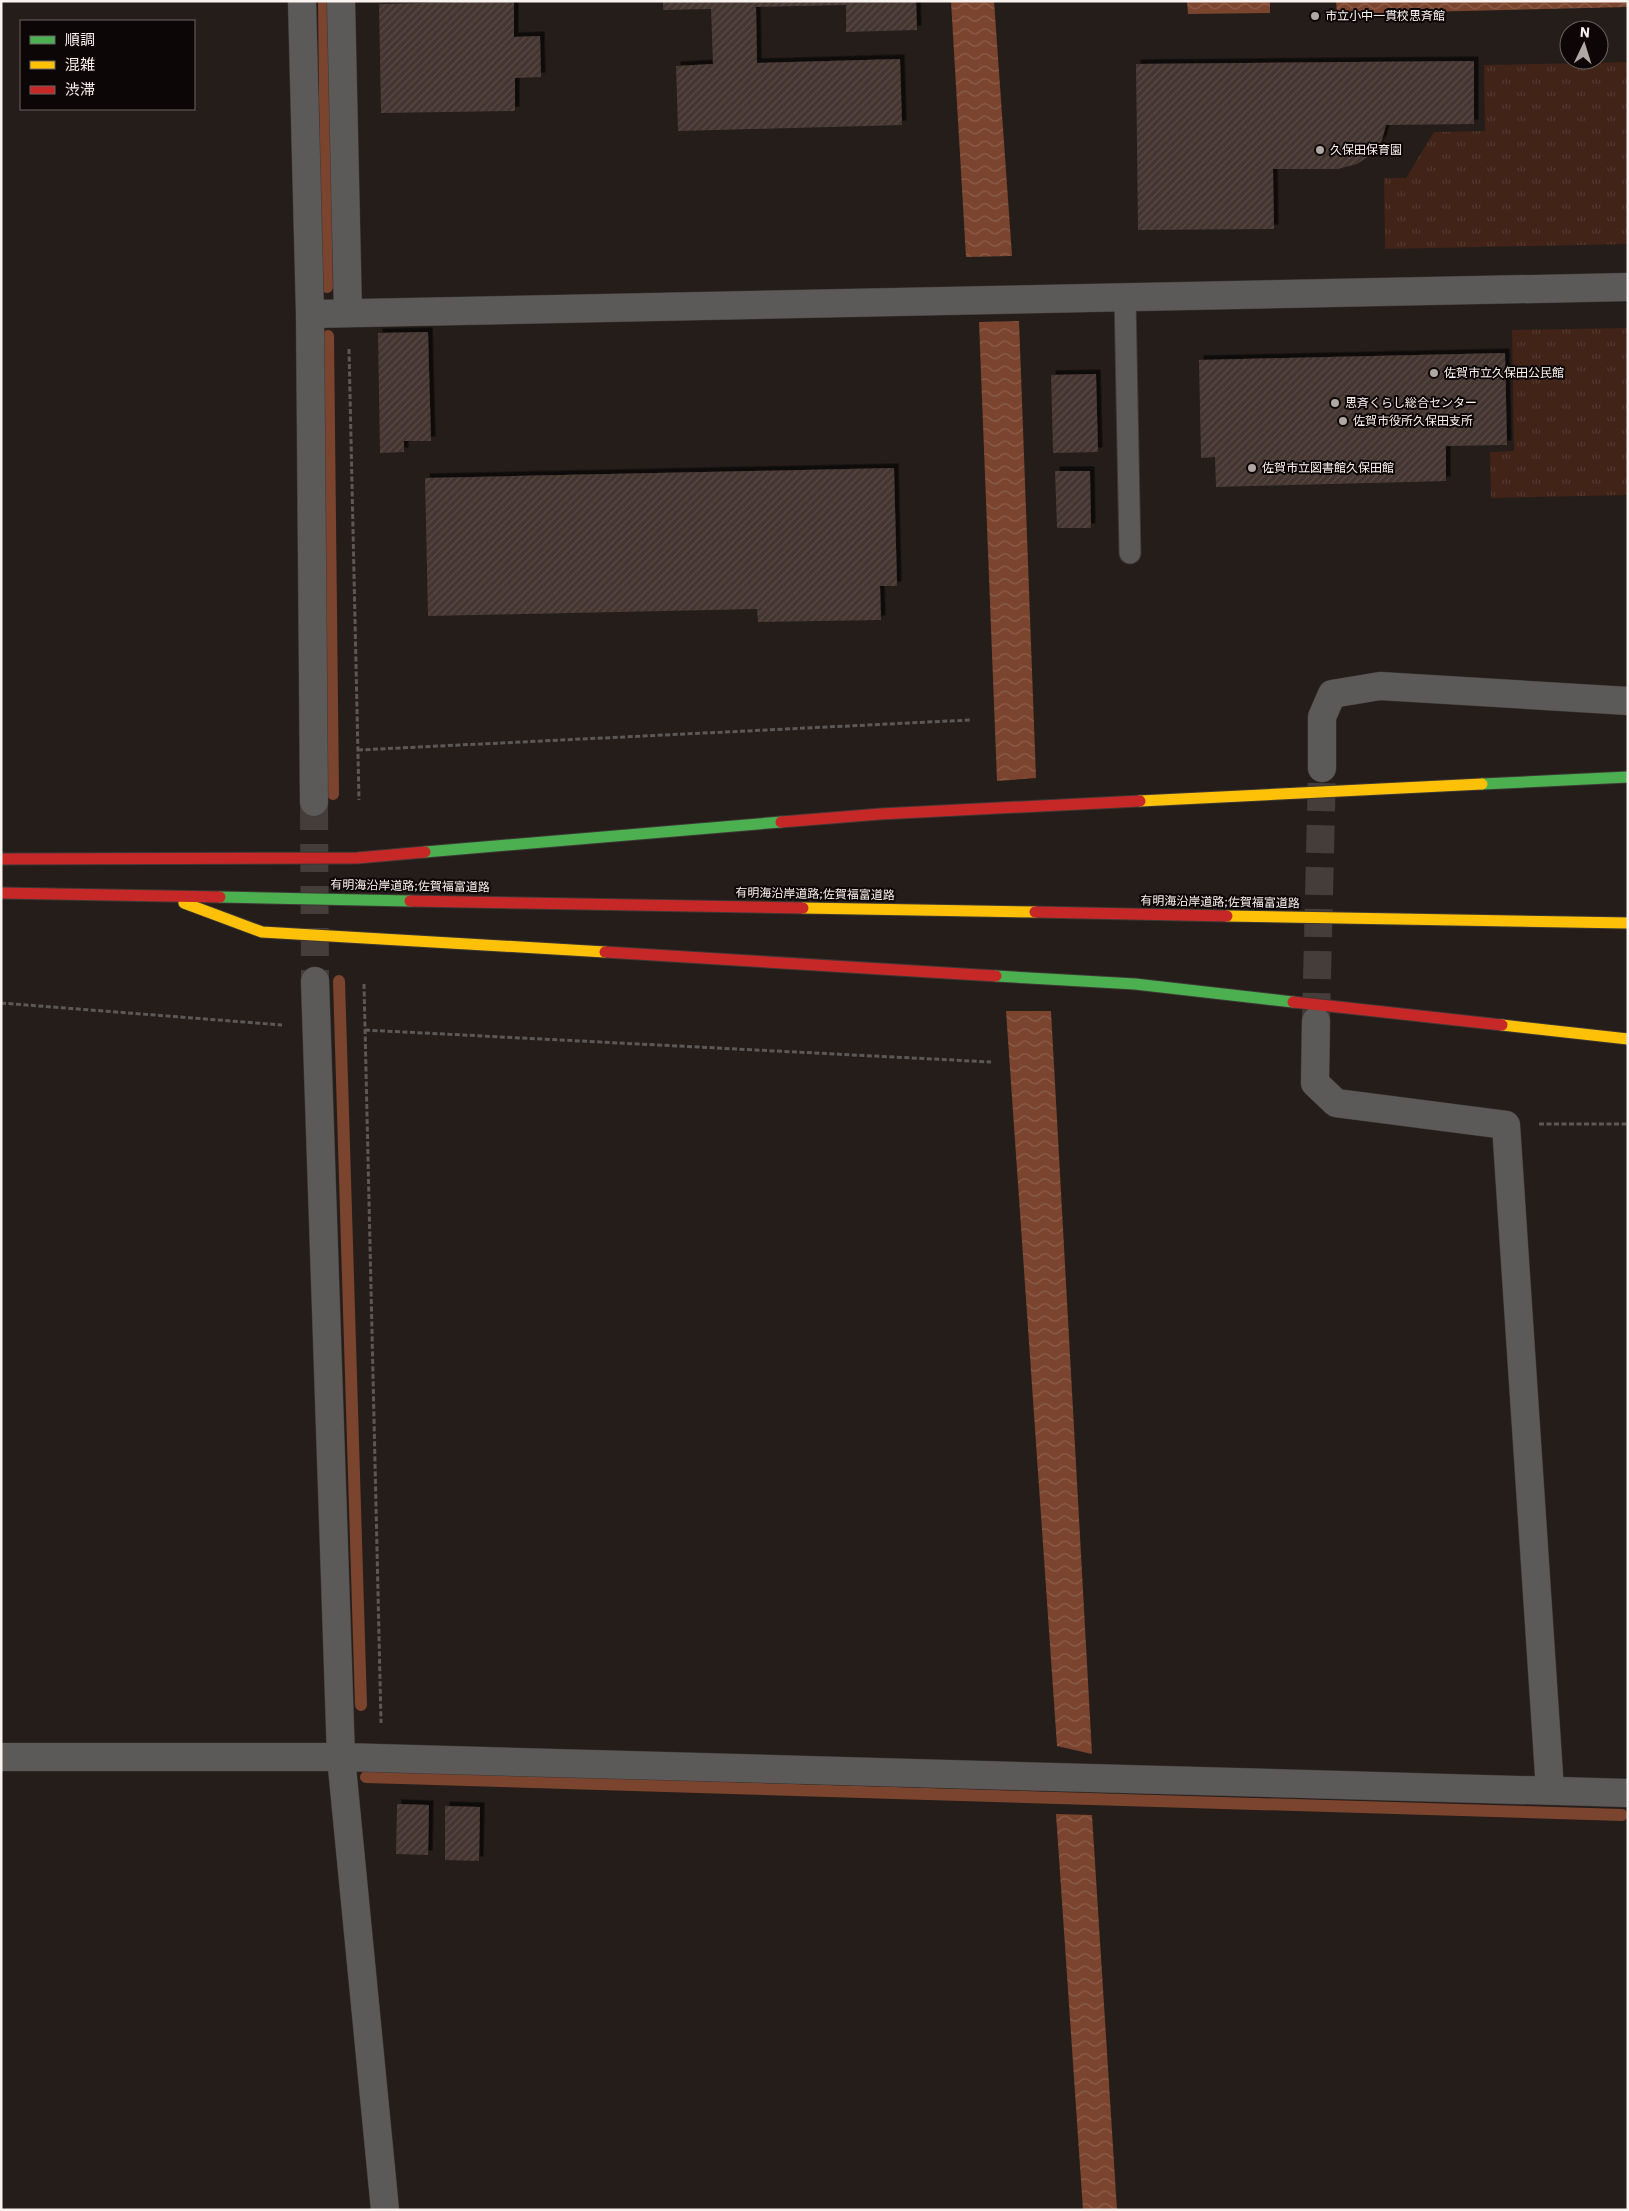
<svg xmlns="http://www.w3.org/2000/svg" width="1629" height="2211" font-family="'IBM Plex Sans','Noto Sans JP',sans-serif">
<defs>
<pattern id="grass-tufts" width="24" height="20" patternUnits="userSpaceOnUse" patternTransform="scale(1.25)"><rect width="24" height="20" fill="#412317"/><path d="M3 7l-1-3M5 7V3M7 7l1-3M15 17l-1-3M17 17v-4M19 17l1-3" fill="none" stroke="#54392e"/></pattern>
<pattern id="water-waves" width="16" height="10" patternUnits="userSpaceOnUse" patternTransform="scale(1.25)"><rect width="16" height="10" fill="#7a442e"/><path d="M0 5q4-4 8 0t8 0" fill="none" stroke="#8e5f4d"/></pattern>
<pattern id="building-hatch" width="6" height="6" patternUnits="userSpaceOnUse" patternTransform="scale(1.25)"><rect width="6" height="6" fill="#453631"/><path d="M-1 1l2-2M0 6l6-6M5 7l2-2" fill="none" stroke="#584a45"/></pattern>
<filter id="shadow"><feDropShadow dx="4.5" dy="-4.5" stdDeviation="0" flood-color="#0009"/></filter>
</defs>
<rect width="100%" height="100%" fill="#241d1a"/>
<!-- grass -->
<path fill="url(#grass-tufts)" d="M1628,62v182l-243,5 -1,-71h22l28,-46 51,-1 -1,-66z
M1628,328v167l-137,3 -1,-46 24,-1 -2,-121z"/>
<!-- water -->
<path fill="url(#water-waves)" d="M951,1h43l18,255 -46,1z
M1187,1h83v12l-82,1z
M1336,1h292v6l-291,7z
M1019,321l17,457 -39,3 -18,-459z
M1006,1011h45l41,743 -35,-8z
M1056,1814l36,1 25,395h-34z"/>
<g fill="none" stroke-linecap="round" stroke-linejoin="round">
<!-- stream -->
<path stroke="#7a442e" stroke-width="12" d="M324,1l3,286
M328,336l5,458
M339,981l22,724
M366,1777l1256,38"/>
</g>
<!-- building -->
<path fill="url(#building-hatch)" filter="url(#shadow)" d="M514,1v36l26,-1 1,41 -26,1v33l-134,2 -2,-109z
M663,1h253l1,29 -71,2v-27l-90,2 1,56 143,-4 2,66 -224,6 -2,-65 37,-2 -2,-55 -48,1z
M1474,61v63l-88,1 -4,15 -10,14 -15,10 -19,5h-65l1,60 -136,1 -2,-166z
M428,332l3,109h-27v11l-24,1 -2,-120z
M1505,353l2,92 -61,1v35l-230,6 -1,-30 -14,1 -2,-98z
M1096,374l2,78 -45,1 -2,-78z
M894,468l3,118h-17l1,34 -123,2 -1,-13 -329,7 -3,-138z
M1055,471h35l1,57h-34z
M397,1804l32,1 -1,50 -32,-1z
M445,1806l35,1 -1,54 -34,-1z"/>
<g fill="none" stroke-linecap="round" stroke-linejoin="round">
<!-- street-tunnel -->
<path stroke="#443d3a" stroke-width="28" stroke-dasharray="28 14" stroke-linecap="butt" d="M314,802l1,179
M1316,1021l6,-251"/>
<!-- lane casing -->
<g stroke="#3d3835" stroke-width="23">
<path id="lane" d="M1125,297l5,256"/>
</g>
<!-- street casing -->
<g stroke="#3d3835" stroke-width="29">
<path id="street" d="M302,1l8,313 4,488
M341,1l7,312
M310,314l1318,-27
M1322,768v-51l10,-23 48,-8 248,15
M315,981l26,776 44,453
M1316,1021l-1,62 21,20 170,22 44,665
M1,1757h340l1287,36"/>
</g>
<!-- fast casing -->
<g stroke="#3d3835" stroke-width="13">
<path id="fast" d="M1482,784l146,-7
M425,852l356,-30
M220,897l190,4
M996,976l139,8 158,18"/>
</g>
<!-- slow casing -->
<g stroke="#3d3835" stroke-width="13">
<path id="slow" d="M1140,801l342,-17
M184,903l78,29 343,20
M803,908l232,4
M1227,916l401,7
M1502,1025l126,14"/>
</g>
<!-- jam casing -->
<g stroke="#3d3835" stroke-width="13">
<path id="jam" d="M781,822l99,-8 260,-13
M1,859l356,-1 68,-6
M1,893l219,4
M410,901l393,7
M1035,912l192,4
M605,952l391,24
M1293,1002l209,23"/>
</g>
<!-- path -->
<path stroke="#5c5857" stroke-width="3" stroke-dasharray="5 2.5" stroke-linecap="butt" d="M349,349l10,451
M358,750l612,-30
M364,984l17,739
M1,1003l281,22
M365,1030l626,32
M1539,1124h89"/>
<!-- lane -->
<use href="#lane" stroke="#5c5959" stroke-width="21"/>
<!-- street -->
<use href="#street" stroke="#5c5959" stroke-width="28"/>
<!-- fast -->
<use href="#fast" stroke="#4caf50" stroke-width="11"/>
<!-- slow -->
<use href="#slow" stroke="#ffc107" stroke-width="11"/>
<!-- jam -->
<use href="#jam" stroke="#c62828" stroke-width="11"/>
</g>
<!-- markers -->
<g fill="#b0a8a5" stroke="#0c0706" stroke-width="2">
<circle cx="1315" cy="16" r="5"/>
<circle cx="1320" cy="150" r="5"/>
<circle cx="1434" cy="373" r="5"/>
<circle cx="1335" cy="403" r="5"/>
<circle cx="1343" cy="421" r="5"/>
<circle cx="1252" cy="468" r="5"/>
</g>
<g text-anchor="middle" stroke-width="4" stroke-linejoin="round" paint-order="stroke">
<!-- poi labels -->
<g font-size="12" fill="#fbf3f0" stroke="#0c0706" text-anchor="start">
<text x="1325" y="20">市立小中一貫校思斉館</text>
<text x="1330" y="154">久保田保育園</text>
<text x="1444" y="377">佐賀市立久保田公民館</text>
<text x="1345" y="407">思斉くらし総合センター</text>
<text x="1353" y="425">佐賀市役所久保田支所</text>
<text x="1262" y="472">佐賀市立図書館久保田館</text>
</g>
<!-- street labels -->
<g font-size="12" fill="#fbf3f0" stroke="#0c0706">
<text transform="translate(410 886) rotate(1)" y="4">有明海沿岸道路;佐賀福富道路</text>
<text transform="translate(815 894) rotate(1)" y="4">有明海沿岸道路;佐賀福富道路</text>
<text transform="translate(1220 902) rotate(1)" y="4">有明海沿岸道路;佐賀福富道路</text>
</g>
</g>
<!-- border -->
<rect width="1629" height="2211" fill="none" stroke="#fbf3f0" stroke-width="5"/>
<!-- legend -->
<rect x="20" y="20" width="175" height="90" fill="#0c0706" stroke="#6c6564"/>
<rect x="30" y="36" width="25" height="8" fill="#4caf50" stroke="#6c6564"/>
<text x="65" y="45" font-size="15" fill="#fbf3f0">順調</text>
<rect x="30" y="61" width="25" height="8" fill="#ffc107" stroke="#6c6564"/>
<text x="65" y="70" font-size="15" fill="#fbf3f0">混雑</text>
<rect x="30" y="86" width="25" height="8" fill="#c62828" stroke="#6c6564"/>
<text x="65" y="95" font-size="15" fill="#fbf3f0">渋滞</text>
<!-- north arrow -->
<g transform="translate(1584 45) rotate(4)"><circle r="24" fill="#0c0706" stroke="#6c6564"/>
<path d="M0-4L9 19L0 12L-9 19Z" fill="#b0a8a5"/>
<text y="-8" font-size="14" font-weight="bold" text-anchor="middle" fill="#fbf3f0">N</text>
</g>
</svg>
